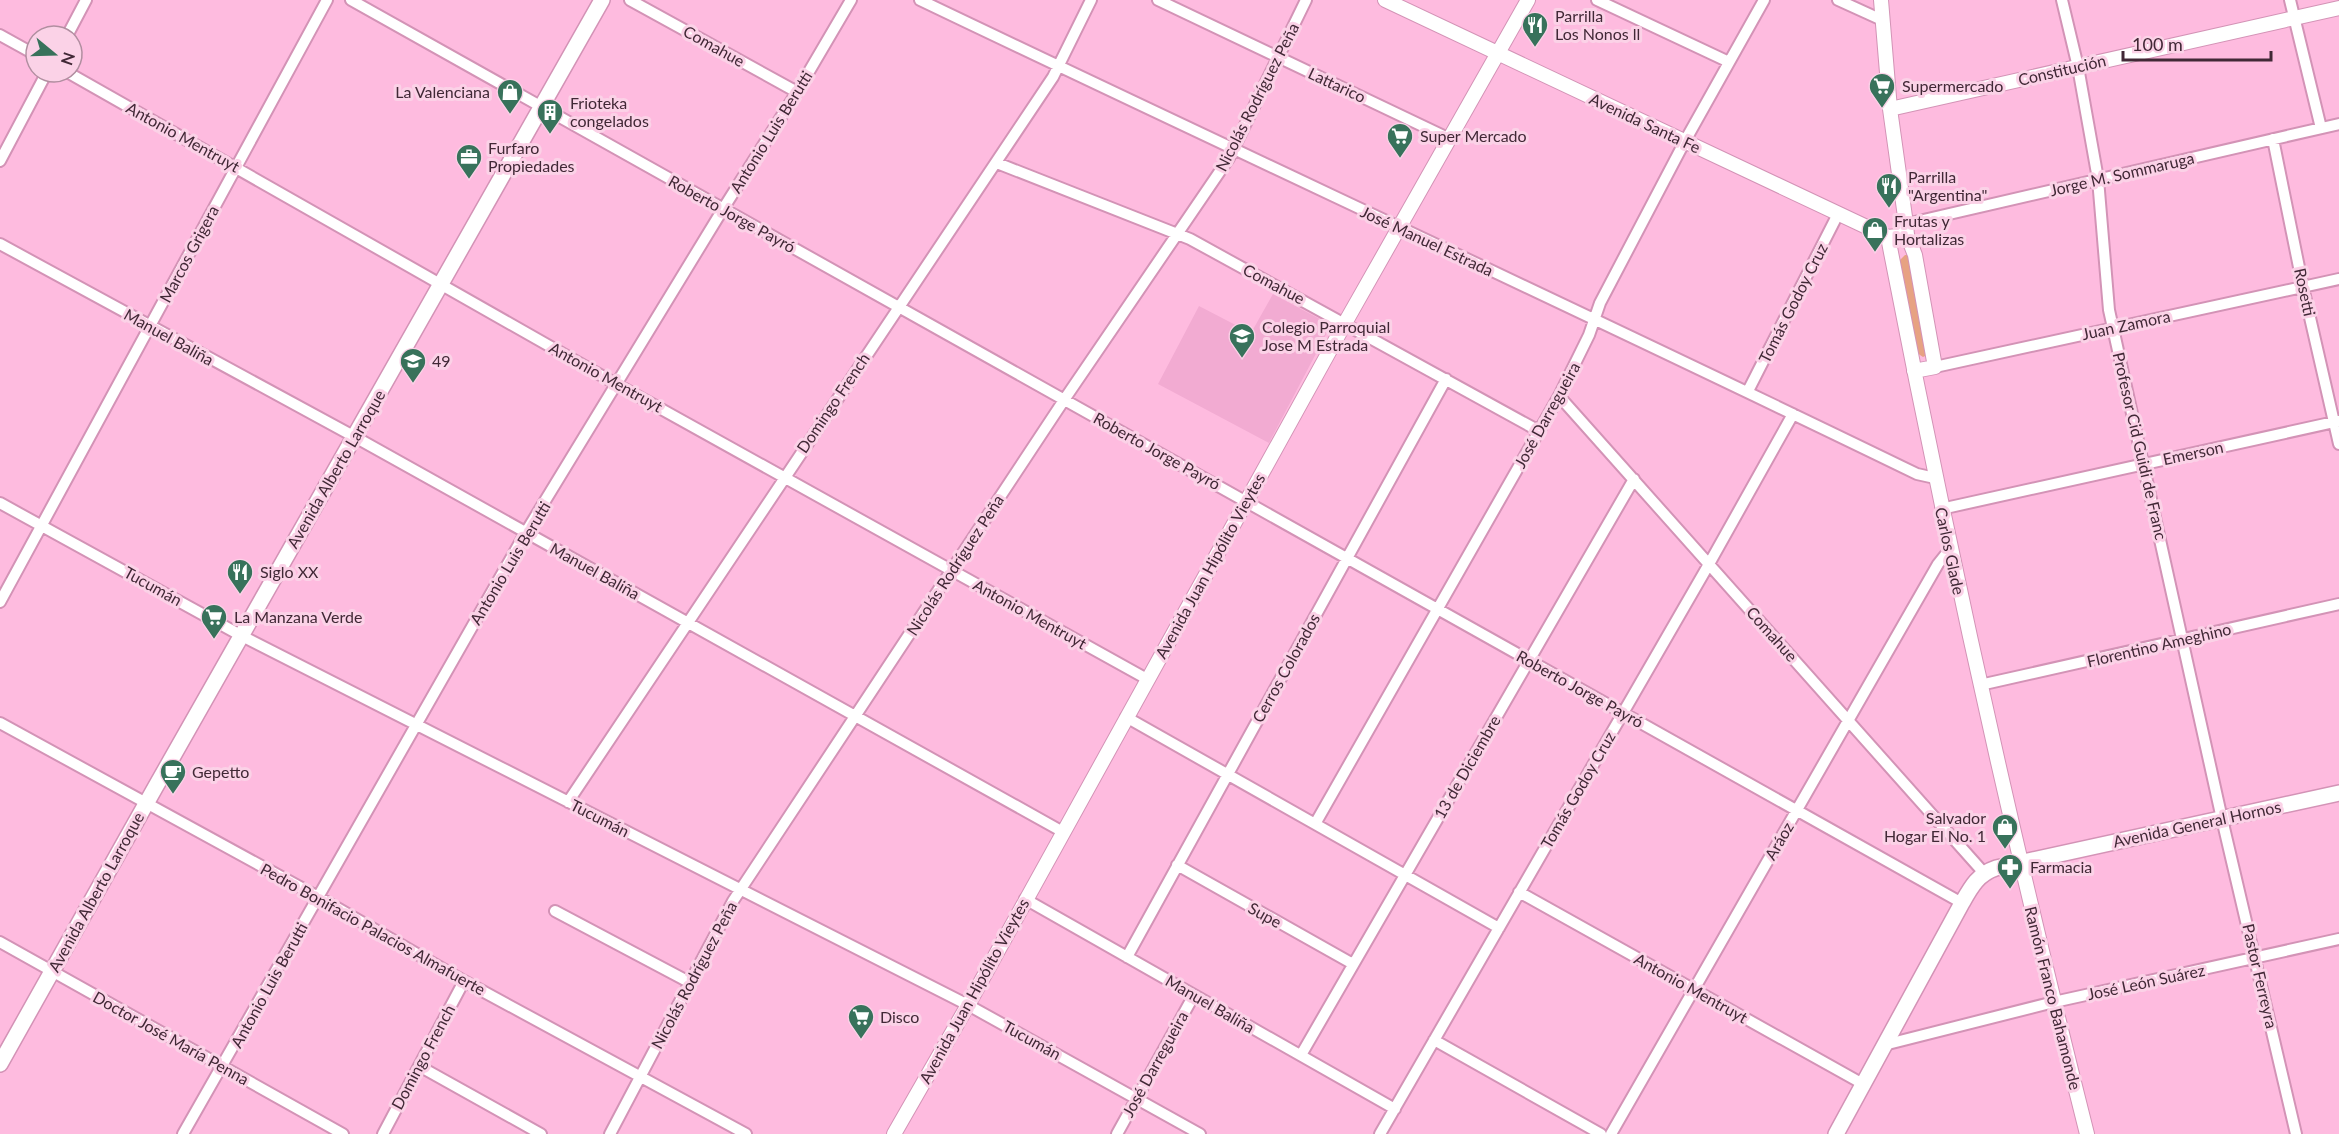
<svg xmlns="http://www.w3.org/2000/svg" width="2339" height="1134" font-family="Lato,sans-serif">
<rect width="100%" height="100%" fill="#febbdf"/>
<!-- built -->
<path fill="#f2abd2" d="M1273,294l58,31 -62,118 -111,-59 41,-78 52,27z"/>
<!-- green -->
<path fill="#e7a282" d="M1905,255h6l16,100 -4,2 -6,-4 -18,-92z"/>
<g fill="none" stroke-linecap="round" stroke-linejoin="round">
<!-- minor casing -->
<g stroke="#d393b6" stroke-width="14">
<path id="minor" d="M351,0l1611,903
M630,0l167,92
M920,0c332,159 666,313 997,474l18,4
M1158,0l292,139
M1597,0l132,62
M1838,0l44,20
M2062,0l16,67 20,112 11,131 113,509 74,315
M2290,0l31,128
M0,35l36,20
M67,36l19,-36
M67,72l551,313 529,294
M2273,139l30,148 36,157
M0,161l47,-89
M997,163l193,76 349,192
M1906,224l433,-100
M0,244l355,193 708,395
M1935,367l404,-88
M1748,391l90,-177
M1559,396l425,477
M0,503l242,133 726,369 232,129
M1941,509l398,-88
M0,602l327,-602
M1980,685l359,-81
M1126,717l373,211
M0,723l318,174 146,84 282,153
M568,802l485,-725 38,-77
M1315,824l244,-428 30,-61 11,-32 85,-162 79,-141
M1177,865l176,99
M1519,892l344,192
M1025,899l370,210
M555,911l134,71
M0,942l343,192
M1127,957l319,-578
M1434,1040l167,94
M1884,1045l170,-43 285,-63
M1301,1055l333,-576
M419,1066l122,68
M183,1134l343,-602 197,-323 74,-117 54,-92
M383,1134l81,-153
M610,1134l123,-233 331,-501 165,-242 77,-158
M1117,1134l77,-139
M1380,1134l329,-570 84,-150
M1611,1134l327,-570 12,-15"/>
</g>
<!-- tertiary casing -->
<g stroke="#d393b6" stroke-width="16">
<path id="tertiary" d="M1385,0l503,237 19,-2
M1881,0l9,109 16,115 1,11 8,20 20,112 -21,4
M1890,109l449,-101
M1888,237c58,301 124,600 199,897
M894,1134l74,-129 377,-682 183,-323"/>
</g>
<!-- secondary casing -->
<g stroke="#d393b6" stroke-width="18">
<path id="secondary" d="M0,1064c198,-356 402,-708 602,-1064
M1836,1134l126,-231c9,-16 16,-29 34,-35l343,-75"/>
</g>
<!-- minor -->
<use href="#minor" stroke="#fff" stroke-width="10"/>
<!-- tertiary -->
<use href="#tertiary" stroke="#fff" stroke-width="14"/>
<!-- secondary -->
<use href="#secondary" stroke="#fff" stroke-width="15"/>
</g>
<!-- icons -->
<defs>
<g id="restaurant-pin" transform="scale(1.35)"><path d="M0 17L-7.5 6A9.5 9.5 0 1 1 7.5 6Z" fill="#38725b" stroke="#fbd2e7"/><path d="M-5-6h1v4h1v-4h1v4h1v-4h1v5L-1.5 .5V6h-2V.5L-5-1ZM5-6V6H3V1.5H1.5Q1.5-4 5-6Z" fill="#fff"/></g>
<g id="supermarket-pin" transform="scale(1.35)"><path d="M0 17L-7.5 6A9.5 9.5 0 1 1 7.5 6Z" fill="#38725b" stroke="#fbd2e7"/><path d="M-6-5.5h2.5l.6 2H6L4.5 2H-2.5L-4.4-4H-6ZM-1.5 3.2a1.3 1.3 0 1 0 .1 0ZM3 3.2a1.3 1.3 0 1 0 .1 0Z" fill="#fff"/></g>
<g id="shop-pin" transform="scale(1.35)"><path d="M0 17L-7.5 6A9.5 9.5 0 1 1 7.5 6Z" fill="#38725b" stroke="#fbd2e7"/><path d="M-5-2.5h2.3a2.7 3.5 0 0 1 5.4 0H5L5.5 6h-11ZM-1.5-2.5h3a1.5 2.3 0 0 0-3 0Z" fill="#fff"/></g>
<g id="building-pin" transform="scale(1.35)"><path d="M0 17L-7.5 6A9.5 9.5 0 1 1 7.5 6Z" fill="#38725b" stroke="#fbd2e7"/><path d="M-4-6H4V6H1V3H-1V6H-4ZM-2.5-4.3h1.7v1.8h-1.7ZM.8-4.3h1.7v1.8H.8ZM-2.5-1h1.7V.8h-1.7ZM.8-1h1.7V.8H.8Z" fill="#fff"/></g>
<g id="office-pin" transform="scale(1.35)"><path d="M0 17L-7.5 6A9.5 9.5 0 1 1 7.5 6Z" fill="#38725b" stroke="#fbd2e7"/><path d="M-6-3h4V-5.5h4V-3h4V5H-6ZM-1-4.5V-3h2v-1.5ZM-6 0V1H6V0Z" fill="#fff"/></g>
<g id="university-pin" transform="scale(1.35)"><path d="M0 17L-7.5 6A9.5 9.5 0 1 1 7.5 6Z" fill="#38725b" stroke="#fbd2e7"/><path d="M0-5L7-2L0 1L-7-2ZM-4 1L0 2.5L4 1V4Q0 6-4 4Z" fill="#fff"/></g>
<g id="school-pin" transform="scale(1.35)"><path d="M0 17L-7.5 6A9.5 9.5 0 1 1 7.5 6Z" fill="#38725b" stroke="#fbd2e7"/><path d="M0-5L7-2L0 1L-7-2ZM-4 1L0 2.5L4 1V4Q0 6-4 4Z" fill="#fff"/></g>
<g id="cafe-pin" transform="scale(1.35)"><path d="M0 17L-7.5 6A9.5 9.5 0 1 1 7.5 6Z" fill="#38725b" stroke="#fbd2e7"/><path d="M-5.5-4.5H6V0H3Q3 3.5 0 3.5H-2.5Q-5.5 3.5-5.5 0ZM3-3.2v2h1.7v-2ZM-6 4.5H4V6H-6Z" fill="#fff"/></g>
<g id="pharmacy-pin" transform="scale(1.35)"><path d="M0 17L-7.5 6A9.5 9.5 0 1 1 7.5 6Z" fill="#38725b" stroke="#fbd2e7"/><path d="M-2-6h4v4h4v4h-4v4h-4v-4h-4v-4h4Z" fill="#fff"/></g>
</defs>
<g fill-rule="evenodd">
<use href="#restaurant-pin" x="1535" y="25"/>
<use href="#supermarket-pin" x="1882" y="86"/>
<use href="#shop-pin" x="510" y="92"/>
<use href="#building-pin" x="550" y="112"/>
<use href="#supermarket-pin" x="1400" y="136"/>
<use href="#office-pin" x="469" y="157"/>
<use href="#restaurant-pin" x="1889" y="186"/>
<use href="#shop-pin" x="1875" y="230"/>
<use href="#university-pin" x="1242" y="336"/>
<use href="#school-pin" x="413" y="361"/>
<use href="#restaurant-pin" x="240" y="572"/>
<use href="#supermarket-pin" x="214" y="617"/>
<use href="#cafe-pin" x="173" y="772"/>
<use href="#shop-pin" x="2005" y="827"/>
<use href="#pharmacy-pin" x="2010" y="867"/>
<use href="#supermarket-pin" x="861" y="1017"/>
</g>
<g text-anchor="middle" stroke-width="6" stroke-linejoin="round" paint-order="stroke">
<!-- poi labels -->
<g font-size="16" fill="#412836" stroke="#fbd2e7" text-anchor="start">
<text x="1555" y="22">Parrilla<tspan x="1555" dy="18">Los Nonos ll</tspan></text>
<text x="1902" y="92">Supermercado</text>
<text x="490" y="98" text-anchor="end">La Valenciana</text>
<text x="570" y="109">Frioteka<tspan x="570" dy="18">congelados</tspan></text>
<text x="1420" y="142">Super Mercado</text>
<text x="488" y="154">Furfaro<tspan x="488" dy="18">Propiedades</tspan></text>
<text x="1908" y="183">Parrilla<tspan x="1908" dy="18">"Argentina"</tspan></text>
<text x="1894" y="227">Frutas y<tspan x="1894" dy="18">Hortalizas</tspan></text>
<text x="1262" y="333">Colegio Parroquial<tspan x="1262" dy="18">Jose M Estrada</tspan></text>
<text x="432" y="367">49</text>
<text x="260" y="578">Siglo XX</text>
<text x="234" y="623">La Manzana Verde</text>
<text x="192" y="778">Gepetto</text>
<text x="1986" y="824" text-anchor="end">Salvador<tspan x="1986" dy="18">Hogar El No. 1</tspan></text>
<text x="2030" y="873">Farmacia</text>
<text x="880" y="1023">Disco</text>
</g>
<!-- street labels -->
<g font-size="16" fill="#412836" stroke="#fbd2e7">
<text transform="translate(714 46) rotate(29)" y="6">Comahue</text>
<text transform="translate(2062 70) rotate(-13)" y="6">Constitución</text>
<text transform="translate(1337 85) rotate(25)" y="6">Lattarico</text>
<text transform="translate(1257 97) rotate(-63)" y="6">Nicolás Rodríguez Peña</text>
<text transform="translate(1645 123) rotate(25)" y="6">Avenida Santa Fe</text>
<text transform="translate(771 132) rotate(-58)" y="6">Antonio Luis Berutti</text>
<text transform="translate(183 137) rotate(29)" y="6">Antonio Mentruyt</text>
<text transform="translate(2122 174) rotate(-13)" y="6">Jorge M. Sommaruga</text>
<text transform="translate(732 214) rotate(29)" y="6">Roberto Jorge Payró</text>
<text transform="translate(1427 241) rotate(25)" y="6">José Manuel Estrada</text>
<text transform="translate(189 254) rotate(-62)" y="6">Marcos Grigera</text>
<text transform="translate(1274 284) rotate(28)" y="6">Comahue</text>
<text transform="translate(2305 292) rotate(78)" y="6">Rosetti</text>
<text transform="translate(1793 303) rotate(-63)" y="6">Tomás Godoy Cruz</text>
<text transform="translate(2126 325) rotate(-12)" y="6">Juan Zamora</text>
<text transform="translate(169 337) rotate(29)" y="6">Manuel Baliña</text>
<text transform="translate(606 377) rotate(29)" y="6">Antonio Mentruyt</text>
<text transform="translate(833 403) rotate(-56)" y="6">Domingo French</text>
<text transform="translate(1547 415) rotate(-61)" y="6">José Darregueira</text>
<text transform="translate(2140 446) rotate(77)" y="6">Profesor Cid Guidi de Franc</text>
<text transform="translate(1157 451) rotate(29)" y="6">Roberto Jorge Payró</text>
<text transform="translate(2193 453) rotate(-12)" y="6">Emerson</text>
<text transform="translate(336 469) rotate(-60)" y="6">Avenida Alberto Larroque</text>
<text transform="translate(1950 551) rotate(78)" y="6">Carlos Glade</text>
<text transform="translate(510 563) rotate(-59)" y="6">Antonio Luis Berutti</text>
<text transform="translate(955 565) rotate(-57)" y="6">Nicolás Rodríguez Peña</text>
<text transform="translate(1210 566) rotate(-61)" y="6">Avenida Juan Hipólito Vieytes</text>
<text transform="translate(595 571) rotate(29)" y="6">Manuel Baliña</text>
<text transform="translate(153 586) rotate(29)" y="6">Tucumán</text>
<text transform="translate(1030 614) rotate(29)" y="6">Antonio Mentruyt</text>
<text transform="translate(1772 634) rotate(48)" y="6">Comahue</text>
<text transform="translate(2159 645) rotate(-13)" y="6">Florentino Ameghino</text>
<text transform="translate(1286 668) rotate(-61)" y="6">Cerros Colorados</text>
<text transform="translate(1580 689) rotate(29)" y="6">Roberto Jorge Payró</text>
<text transform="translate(1467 767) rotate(-60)" y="6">13 de Diciembre</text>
<text transform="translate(1578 790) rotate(-60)" y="6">Tomás Godoy Cruz</text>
<text transform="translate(600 818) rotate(27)" y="6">Tucumán</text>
<text transform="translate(2197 824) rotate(-12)" y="6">Avenida General Hornos</text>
<text transform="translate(1779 841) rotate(-60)" y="6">Aráoz</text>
<text transform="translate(96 892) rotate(-61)" y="6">Avenida Alberto Larroque</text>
<text transform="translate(1265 915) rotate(29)" y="6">Supe</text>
<text transform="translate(373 929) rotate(29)" y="6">Pedro Bonifacio Palacios Almafuerte</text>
<text transform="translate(694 975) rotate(-62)" y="6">Nicolás Rodríguez Peña</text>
<text transform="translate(2260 976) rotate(77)" y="6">Pastor Ferreyra</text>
<text transform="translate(2146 982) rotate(-12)" y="6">José León Suárez</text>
<text transform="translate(269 985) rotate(-61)" y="6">Antonio Luis Berutti</text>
<text transform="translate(1691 988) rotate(29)" y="6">Antonio Mentruyt</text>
<text transform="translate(974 991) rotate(-61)" y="6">Avenida Juan Hipólito Vieytes</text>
<text transform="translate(2053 998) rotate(76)" y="6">Ramón Franco Bahamonde</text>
<text transform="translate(1210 1004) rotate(30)" y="6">Manuel Baliña</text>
<text transform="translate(171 1038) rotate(29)" y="6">Doctor José María Penna</text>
<text transform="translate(1032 1040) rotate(29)" y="6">Tucumán</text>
<text transform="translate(423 1057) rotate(-62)" y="6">Domingo French</text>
<text transform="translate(1155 1064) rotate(-61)" y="6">José Darregueira</text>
</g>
</g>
<!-- north arrow -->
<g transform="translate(54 54) rotate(109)"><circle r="28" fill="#fbd2e7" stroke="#b18ea0" stroke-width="1.5"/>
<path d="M0-4.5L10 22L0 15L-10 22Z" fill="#38725b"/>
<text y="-9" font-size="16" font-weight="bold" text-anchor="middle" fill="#412836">N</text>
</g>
<!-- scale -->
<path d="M2123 51v9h148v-9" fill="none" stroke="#412836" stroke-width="3"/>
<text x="2132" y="51" font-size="18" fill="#412836" stroke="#fbd2e7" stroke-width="4.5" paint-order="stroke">100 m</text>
</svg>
